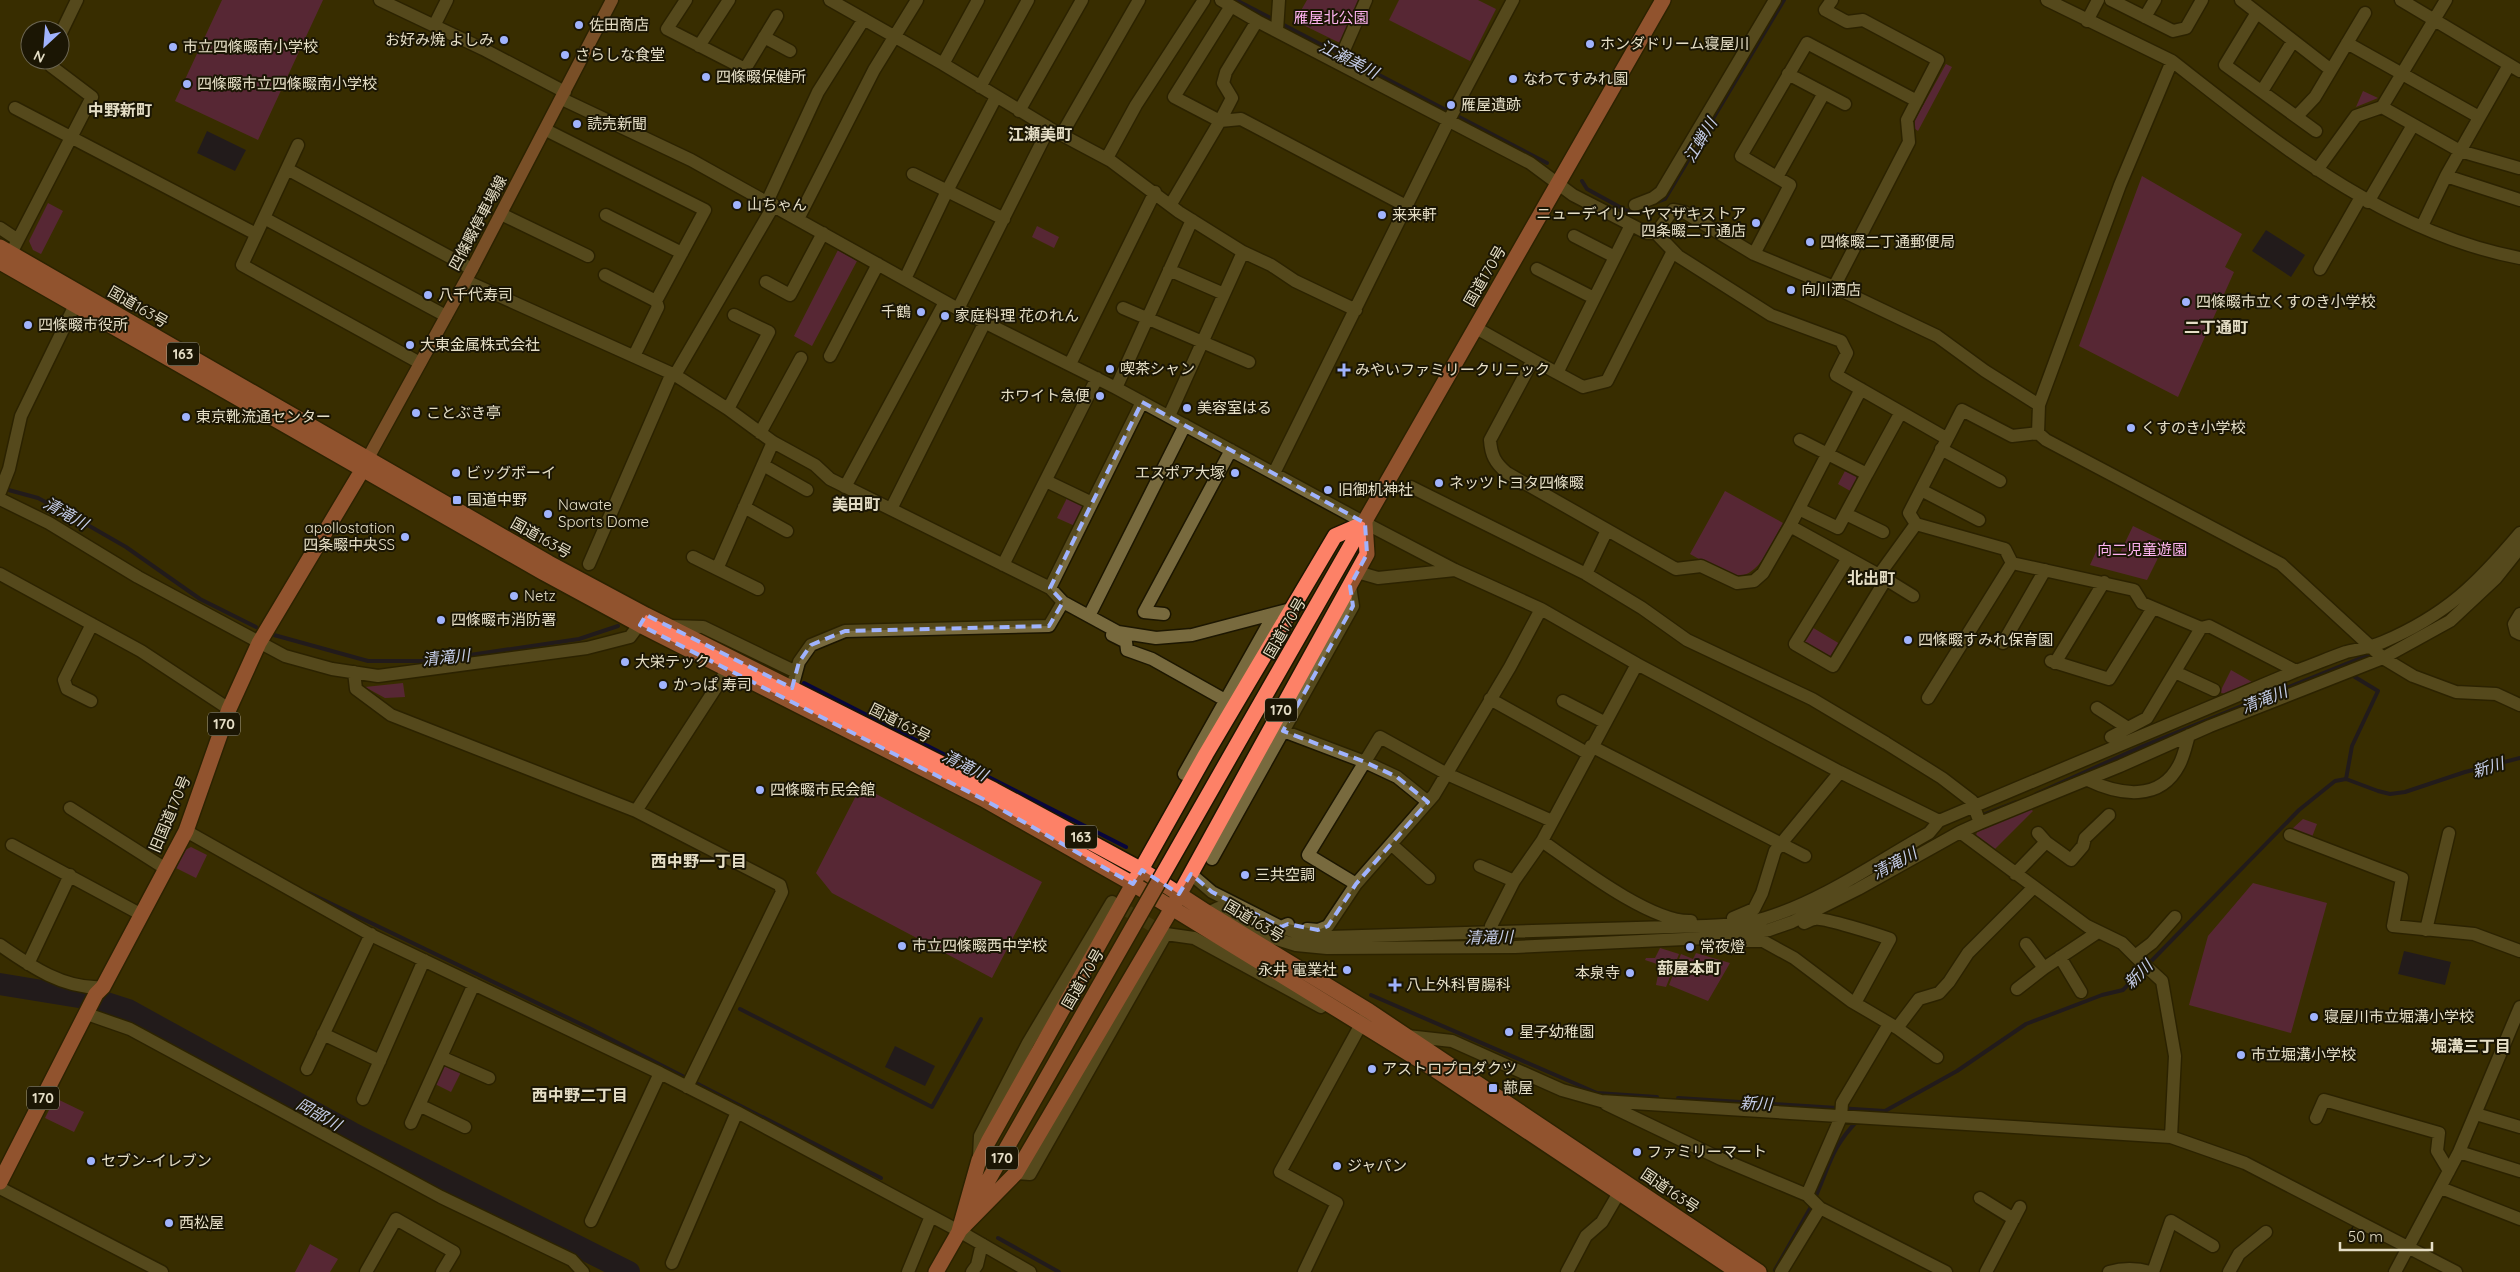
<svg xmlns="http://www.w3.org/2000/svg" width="2520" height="1272" font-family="Quicksand,'Noto Sans JP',sans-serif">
<rect width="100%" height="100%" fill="#392d00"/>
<!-- green -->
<path fill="#7d2173" d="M222,0h101l-65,140 -83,-39z
M1307,0h52l-19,43 -45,-22z
M1399,0h79l18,9 -26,52 -81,-41z
M1946,64l6,3 -34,64 -4,-3 1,-8z
M2363,91l15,7 -22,9z
M2142,176l100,58 -17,33 9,5 -56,125 -99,-51z
M48,203l15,8 -22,43 -8,-4 -4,-9z
M1037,226l22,11 -5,11 -22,-11z
M838,250l19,11 -45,85 -18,-10z
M1845,471l11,5 1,6 -5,10 -14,-8z
M1725,491l58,32c-11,18 -24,59 -51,52 -14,-4 -29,-14 -42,-21z
M1068,496l14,6 2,6 -9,18 -18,-8z
M2133,526l33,16 -19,38 -57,-15 10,-22 20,10z
M1810,626l30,18 -9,14 -29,-17z
M2231,670l21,12 -28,12 -4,-2z
M403,683l2,14 -20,1 -20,-11z
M861,786l181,96 -50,96 -160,-85 -16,-20z
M2030,809l3,2 -43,43 -15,-15 2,-7z
M2303,819l14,5 -5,13 -20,-8z
M191,847l16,8 -11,23 -20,-10 9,-18z
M2253,883l74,20 -36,130 -102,-28 19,-69z
M1660,948l19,6 -13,33 -10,-2 4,-20 -15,-5 1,-2h9z
M1696,953l34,10 -22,38 -39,-16 12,-31 12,5z
M444,1064l17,8 -10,20 -16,-8z
M55,1098l29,14 -10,20 -29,-14z
M310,1244l28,15 -8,13h-35z"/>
<!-- water -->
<path fill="#08063d" d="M207,131l39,19 -11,21 -38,-18z
M2266,230l39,25 -14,22 -39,-26z
M2404,951l47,11 -6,23 -47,-11z
M895,1046l40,20 -10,20 -40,-19z"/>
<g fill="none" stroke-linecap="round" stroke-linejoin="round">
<!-- stream -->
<path stroke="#08063d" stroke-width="4" d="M1236,0l311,163
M1582,181l5,8 40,22 8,-2
M1644,207l21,-8 119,-199
M5,489l33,9 34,18 54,31 74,52 56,28
M274,635l94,26h61l150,-22 39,-13
M2380,651l29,-15
M804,683l322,164
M2346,779l6,-33 26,-55 -28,-17
M2036,794l107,-48 230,-93
M1980,816l36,-14
M309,893l280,135 292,150
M1371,995l226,98 60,4
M740,1009l192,98 49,-88
M1678,1098l207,13 72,-40 69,-47 76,-29 21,-5 176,-180 36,-29 11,-2 32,12 12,3 15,-2 60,-20 55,-14
M1815,1198c15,-33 16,-50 43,-78
M998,1238l61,34
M1775,1270l37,-65"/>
<!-- river -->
<path stroke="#08063d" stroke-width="22" d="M0,984l97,16 31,10 224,123 277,139"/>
<!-- minor-tunnel -->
<path stroke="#53481e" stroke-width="12" stroke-dasharray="12 6" stroke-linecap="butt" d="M1112,902l54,32"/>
<!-- minor casing -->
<g stroke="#1c1601" stroke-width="15">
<path id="minor" d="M380,0l103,49 82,43
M686,0l-19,29 78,40 32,-53
M830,0l113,64 106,64 62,33 68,51 64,40 28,13 24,16 61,29
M1221,0l36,21 273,142 43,32 74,38h9l17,-23 11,2 70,42 80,33 103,49 48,35 54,34
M1832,0l-7,10 22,12 16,-2 75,40 -31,60 2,22 -75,145
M2047,0l125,61
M2111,0l62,31 13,-3 16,-28
M2241,0l90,70
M2401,0l119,71
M1231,6l-57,91 46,24 12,-23 -9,-15 3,-11 31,-51
M2256,14l-31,51 91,66
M2145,17l10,-17
M2087,21l11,-21
M434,26l13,-26
M1277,30l2,-30
M60,35l17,-35
M764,37l26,14
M2347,43l132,74
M699,46l30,-46
M1344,50l22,-50
M943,64l35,-64
M1788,74l57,30
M980,87l48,-87
M2262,91l31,-50
M562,99l129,61 267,149 158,79 249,135 90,47 86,39 96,55 203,108 99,49
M2382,107l64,-107
M15,108l241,126
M1019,111l63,-111
M2297,116l18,-19 50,-84
M546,130l159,80 -49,91 -51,-26
M1062,134l77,-134
M298,145l-56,120 178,98
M1107,158l29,-53 68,-105
M287,169l185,100
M2317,170l39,-54 26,-9 78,44 59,17
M913,174l91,45
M2446,176l74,24
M1777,177l47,-84
M767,202l51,-110 46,-73
M2368,202l45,-77
M1171,204l49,-83 21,-2 167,88
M1635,205l18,-7 8,-6 114,-192
M501,214l87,42
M606,215l76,38
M264,218l182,98
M798,219l76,-149 43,-70
M2422,226l24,-50 63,-111
M0,228l18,12
M1656,233l22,23 93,59 70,26 6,12 -11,22 110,63
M1574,236l41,21
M1754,254l36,-69 -49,-29 66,-113 110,58
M2520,258c-134,-25 -243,-115 -348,-197l-52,124 -81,220 -1,28 8,7 235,124 102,94 30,18 43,16 40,2 24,11
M7,261l85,-164 -41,-31 -1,-6
M1537,269l57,29
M2320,269l41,-72
M1169,270l55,24
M905,279l42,-88 49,-94
M466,281l209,94 53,34 45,33 42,23 15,14 220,109 13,14 55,30 38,6 36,-3 99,-26
M766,282l24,13 33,-62
M1123,308l126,54
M958,309l91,-181
M1476,328l57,32 -43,80c1,15 5,23 17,33l169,96 25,-3 36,17 17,-2 9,-8 27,-47 89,49 37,-51
M634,356l24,-49 -2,-6
M830,356l48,-92
M1533,360l50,27 24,-6 66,-130
M1070,364l85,-172
M1557,373l74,-148
M675,375l99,-170
M1116,388l76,-168
M728,409l41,-77 -35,-17
M1169,416l74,-164
M760,433l41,-75
M1800,440l67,34 34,-62
M1941,449l59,32
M763,465l44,25
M1274,473l175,-353 64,-120
M1046,481l46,22
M845,487l100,-185
M1411,487l175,87 56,34 45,32 125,59 74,44 56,35 30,23 8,22 -20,9 127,94 35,17 13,13 17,-13 23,-26
M1921,490l58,30
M0,492l9,-23 12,-53 54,-111
M0,499l49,24 89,54 147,79 47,13 46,7 209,-28 43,-11 14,-19
M744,507l43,24
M891,509l94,-187
M1799,509l39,19 29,-54
M1846,514l37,18
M1790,526l71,-137
M693,557l65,32
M1848,558l-53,86 38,22 53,-87
M2012,563l-7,-14 -89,-25 -7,-11 53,-103 50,26 26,-3
M2012,563l122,27 8,13 59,25 8,-2 87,45
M589,564l83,-191
M1003,565l94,-187
M717,569l56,-127
M1357,572l21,6 77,-8
M0,574l141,77 88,58
M1586,574l21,-44
M1879,575l34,21
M1050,588l92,-186
M1164,614l-20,-2 87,-162
M2520,614l-6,10 2,8 4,2
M1089,616l96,-191
M669,626l34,1 93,45
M1112,635l14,7 1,8 25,9 73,41
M2003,643l42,-73
M2051,661l58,18 44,-71
M2055,663l49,-81
M354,672l2,17 35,26 245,96 144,74 2,7 -95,195
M2175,672l39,18
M792,688l7,-26 12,-17 34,-14 204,-5 14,-24
M1928,698l84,-135
M1490,699l97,54
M91,701l-24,-12 -3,-9 28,-56
M1563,701l41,21
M2097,708l31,20
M1283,731l82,31 32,15 31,25
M2111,737l36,-19 54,-90
M1591,746l214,110
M1184,774l90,-160
M2088,780c31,15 72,22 91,-15 5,-9 7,-20 10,-30
M70,808l96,61
M636,811l92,-142
M1980,823l140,-57 90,-40 173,-68 67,-37 46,-43 24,-30
M186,831l187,105 287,137 77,39 222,119 71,41
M2038,833l8,9 25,18 12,-14 2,-8 24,-23
M2290,835l112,43 -9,48 81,8 46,17
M1542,841c33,23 109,82 149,80
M1391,844l38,34
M12,845l130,70
M1212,859l141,-253 -3,-20
M1480,866l34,15
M1191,874l21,18 69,35 7,-3
M2015,874l31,-32
M1356,884l-48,-29 72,-118 67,37 105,47
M1208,913l10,-5 52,29 26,8 31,3 188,-1 191,-9 63,-8 23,-8 66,-33 102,-57
M1733,918l21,-9 8,-16 13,-42 65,-79
M1804,923c3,-1 7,-4 11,-4 8,-2 64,16 75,20l-35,64
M1491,926l23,-45 28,-40 95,-177
M1281,927l16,6 31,4 378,-11c20,-1 41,-2 60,-8 58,-18 111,-56 163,-85l10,-12 357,-150c17,-6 33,-13 50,-19 13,-3 26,-5 37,-10 63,-27 94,-58 137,-109
M1307,929l11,1 10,-4 28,-42 78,-89 76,-128 31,-58
M2426,930l23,-97
M1738,941h25l31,17 57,43 46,27 40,29
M2026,944l18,24
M0,945c30,21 65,45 103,42
M2135,956l27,25 13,75 -4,81
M2060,957l21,35
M28,964l42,-89
M2017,989l27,-21 54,-36
M87,1014l43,15 311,168 131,63 11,12
M1897,1028l22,-29 20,-6 10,-11 19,-29 66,-66
M323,1034l57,27
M1407,1036l45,5 110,49 39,11 570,36 74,26 211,109
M441,1057l48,21
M307,1069l64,-135
M363,1099l61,-139
M1606,1104l115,55 86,36 13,13 126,64
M419,1105l46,22
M2476,1114l44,13
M2316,1118l8,-18 115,33 -2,18 12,20
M411,1123l63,-139
M2459,1152l61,19
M979,1157l1,-21 48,-93 84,-141
M1016,1173l14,1 136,-240 28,4 127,69
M0,1188l162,84
M2441,1188l79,31
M1807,1195l34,-78 1,-14 47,-79
M1980,1198l34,21
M591,1221l69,-148
M672,1263l65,-151
M366,1272l30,-53 58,33 -12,20
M908,1272l23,-56
M972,1272l5,-7 5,-21
M1304,1272l33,-69 -57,-31 85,-155
M1567,1272l19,-36 16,-14 22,-38
M1781,1272l39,-64
M1986,1272l34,-65
M2109,1272c14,-4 27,-4 41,0
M2153,1272l18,-51 42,25
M2229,1272l10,-18 27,-22
M2395,1272l64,-120 61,-145"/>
</g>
<!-- major casing -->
<g stroke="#1c1601" stroke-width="15">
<path id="major" d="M368,458l104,-189 140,-269"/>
</g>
<!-- highway casing -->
<g stroke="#1c1601" stroke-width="18">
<path id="highway" d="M0,247l549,316 97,52 348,175 148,80 66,43 161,98 390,261
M0,262l544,311 96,52 343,174 150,85 301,185 304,203
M1365,523l2,31 -195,354 -156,265 -57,58 20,-71 9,-18 218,-388 129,-218z
M1247,727l416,-727
M0,1182l96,-188 7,-7 83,-156 43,-122 30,-66 108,-181
M936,1272l130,-228"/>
</g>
<!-- minor -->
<use href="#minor" stroke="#786a3e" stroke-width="12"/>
<!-- major -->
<use href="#major" stroke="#c87857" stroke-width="12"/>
<!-- highway -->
<use href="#highway" stroke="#fd8167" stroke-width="15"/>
<!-- highway-bridge casing -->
<g stroke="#1c1601" stroke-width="18" stroke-linecap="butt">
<path id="highway-bridge" d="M1066,1044l181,-317"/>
</g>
<!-- highway-bridge -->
<use href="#highway-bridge" stroke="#fd8167" stroke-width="15"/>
</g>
<!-- marked area -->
<path d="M0 0H2520V1272H0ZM1142,402l223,121 2,31 -17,32 3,20 -70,125 82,31 32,15 31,25 -72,82 -28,42 -10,4 -30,-6 -7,3 -69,-35 -21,-18 -12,20 -37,-24 -9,14 -150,-85 -343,-174 6,-10 146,73 7,-26 12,-17 34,-14 204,-5 14,-24 -13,-14z" fill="#392d00" fill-opacity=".55" fill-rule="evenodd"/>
<path fill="none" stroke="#a0b3fd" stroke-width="4" stroke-dasharray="10 6" stroke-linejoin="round" d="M1142,402l223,121 2,31 -17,32 3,20 -70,125 82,31 32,15 31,25 -72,82 -28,42 -10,4 -30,-6 -7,3 -69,-35 -21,-18 -12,20 -37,-24 -9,14 -150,-85 -343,-174 6,-10 146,73 7,-26 12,-17 34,-14 204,-5 14,-24 -13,-14z"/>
<!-- markers -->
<g fill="#a0b3fd" stroke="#1b1604" stroke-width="2">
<circle cx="579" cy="25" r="5"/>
<circle cx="504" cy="40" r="5"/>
<circle cx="1590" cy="44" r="5"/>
<circle cx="173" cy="47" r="5"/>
<circle cx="565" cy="55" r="5"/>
<circle cx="706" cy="77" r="5"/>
<circle cx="1513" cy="79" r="5"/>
<circle cx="187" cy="84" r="5"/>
<circle cx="1451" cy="105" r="5"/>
<circle cx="577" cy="124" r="5"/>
<circle cx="737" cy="205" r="5"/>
<circle cx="1382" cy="215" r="5"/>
<circle cx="1756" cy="223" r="5"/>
<circle cx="1810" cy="242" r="5"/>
<circle cx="1791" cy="290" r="5"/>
<circle cx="428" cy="295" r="5"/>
<circle cx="2186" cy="302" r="5"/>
<circle cx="921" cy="312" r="5"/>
<circle cx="945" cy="316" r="5"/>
<circle cx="28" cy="325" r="5"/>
<circle cx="410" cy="345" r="5"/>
<circle cx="1110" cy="369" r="5"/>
<path d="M1341.5 362.5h5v5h5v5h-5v5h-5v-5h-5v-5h5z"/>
<circle cx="1100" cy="396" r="5"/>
<circle cx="1187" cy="408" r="5"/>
<circle cx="416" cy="413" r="5"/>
<circle cx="186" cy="417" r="5"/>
<circle cx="2131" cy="428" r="5"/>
<circle cx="456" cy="473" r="5"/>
<circle cx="1235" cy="473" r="5"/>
<circle cx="1439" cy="483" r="5"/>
<circle cx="1328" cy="490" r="5"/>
<rect x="452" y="495" width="10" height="10" rx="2.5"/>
<circle cx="548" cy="514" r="5"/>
<circle cx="405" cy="537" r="5"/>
<circle cx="514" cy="596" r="5"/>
<circle cx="441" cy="620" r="5"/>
<circle cx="1908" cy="640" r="5"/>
<circle cx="625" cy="662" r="5"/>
<circle cx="663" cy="685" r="5"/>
<circle cx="760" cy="790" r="5"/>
<circle cx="1245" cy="875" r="5"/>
<circle cx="902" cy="946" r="5"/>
<circle cx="1690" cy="947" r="5"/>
<circle cx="1347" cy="970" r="5"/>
<circle cx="1630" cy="973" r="5"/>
<path d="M1392.5 977.5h5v5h5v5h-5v5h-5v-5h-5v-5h5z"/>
<circle cx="2314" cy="1017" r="5"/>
<circle cx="1509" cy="1032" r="5"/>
<circle cx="2241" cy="1055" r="5"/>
<circle cx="1372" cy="1069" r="5"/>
<rect x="1488" y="1083" width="10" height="10" rx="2.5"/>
<circle cx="1637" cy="1152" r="5"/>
<circle cx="91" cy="1161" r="5"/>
<circle cx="1337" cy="1166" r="5"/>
<circle cx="169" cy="1223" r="5"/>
</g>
<g text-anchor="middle" stroke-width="4" stroke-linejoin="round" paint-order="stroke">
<!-- shield labels -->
<g fill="#1b1604" stroke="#a8a28c" stroke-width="1">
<rect x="167" y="342.5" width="32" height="23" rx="4"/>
<rect x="1265" y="698.5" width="32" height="23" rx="4"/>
<rect x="208" y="712.5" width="32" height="23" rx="4"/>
<rect x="1065" y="825.5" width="32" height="23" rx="4"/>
<rect x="27" y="1086.5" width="32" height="23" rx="4"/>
<rect x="986" y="1146.5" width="32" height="23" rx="4"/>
</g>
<g font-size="14" font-weight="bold" fill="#e5dec6">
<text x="183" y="359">163</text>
<text x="1281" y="715">170</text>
<text x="224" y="729">170</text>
<text x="1081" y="842">163</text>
<text x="43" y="1103">170</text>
<text x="1002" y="1163">170</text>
</g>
<!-- park labels -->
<g font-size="15" fill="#feb3f0" stroke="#1b1604">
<text x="1331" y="23">雁屋北公園</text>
<text x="2142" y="555">向二児童遊園</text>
</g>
<!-- poi labels -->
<g font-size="15" fill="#e5dec6" stroke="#1b1604" text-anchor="start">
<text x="589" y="30">佐田商店</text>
<text x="494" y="45" text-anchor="end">お好み焼 よしみ</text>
<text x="1600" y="49">ホンダドリーム寝屋川</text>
<text x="183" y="52">市立四條畷南小学校</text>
<text x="575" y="60">さらしな食堂</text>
<text x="716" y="82">四條畷保健所</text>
<text x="1523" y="84">なわてすみれ園</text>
<text x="197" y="89">四條畷市立四條畷南小学校</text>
<text x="1461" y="110">雁屋遺跡</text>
<text x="587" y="129">読売新聞</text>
<text x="747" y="210">山ちゃん</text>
<text x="1746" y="219" text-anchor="end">ニューデイリーヤマザキストア<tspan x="1746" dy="17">四条畷二丁通店</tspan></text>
<text x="1392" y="220">来来軒</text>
<text x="1820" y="247">四條畷二丁通郵便局</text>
<text x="1801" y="295">向川酒店</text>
<text x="438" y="300">八千代寿司</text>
<text x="2196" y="307">四條畷市立くすのき小学校</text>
<text x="911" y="317" text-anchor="end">千鶴</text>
<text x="955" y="321">家庭料理 花のれん</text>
<text x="38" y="330">四條畷市役所</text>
<text x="420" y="350">大東金属株式会社</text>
<text x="1120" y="374">喫茶シャン</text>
<text x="1355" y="375">みやいファミリークリニック</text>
<text x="1090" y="401" text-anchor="end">ホワイト急便</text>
<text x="1197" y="413">美容室はる</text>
<text x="426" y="418">ことぶき亭</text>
<text x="196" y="422">東京靴流通センター</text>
<text x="2141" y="433">くすのき小学校</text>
<text x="466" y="478">ビッグボーイ</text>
<text x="1225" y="478" text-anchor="end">エスポア大塚</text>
<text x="1449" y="488">ネッツトヨタ四條畷</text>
<text x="1338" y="495">旧御机神社</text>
<text x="467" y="505">国道中野</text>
<text x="558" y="510">Nawate<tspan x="558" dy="17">Sports Dome</tspan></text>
<text x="395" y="533" text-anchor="end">apollostation<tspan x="395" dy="17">四条畷中央SS</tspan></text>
<text x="524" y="601">Netz</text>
<text x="451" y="625">四條畷市消防署</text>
<text x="1918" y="645">四條畷すみれ保育園</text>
<text x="635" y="667">大栄テック</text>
<text x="673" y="690">かっぱ 寿司</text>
<text x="770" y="795">四條畷市民会館</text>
<text x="1255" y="880">三共空調</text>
<text x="912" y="951">市立四條畷西中学校</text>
<text x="1700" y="952">常夜燈</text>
<text x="1337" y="975" text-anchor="end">永井 電業社</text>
<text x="1620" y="978" text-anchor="end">本泉寺</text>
<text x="1406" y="990">八上外科胃腸科</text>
<text x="2324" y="1022">寝屋川市立堀溝小学校</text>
<text x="1519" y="1037">星子幼稚園</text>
<text x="2251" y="1060">市立堀溝小学校</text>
<text x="1382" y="1074">アストロプロダクツ</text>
<text x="1503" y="1093">蔀屋</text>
<text x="1647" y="1157">ファミリーマート</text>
<text x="101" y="1166">セブン-イレブン</text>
<text x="1347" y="1171">ジャパン</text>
<text x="179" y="1228">西松屋</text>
</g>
<!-- street labels -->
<g font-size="15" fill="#e5dec6" stroke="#1b1604">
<text transform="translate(478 223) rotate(-62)" y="5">四條畷停車場線</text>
<text transform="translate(1485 276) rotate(-60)" y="5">国道170号</text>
<text transform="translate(138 307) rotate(30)" y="5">国道163号</text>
<text transform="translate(541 538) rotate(29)" y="5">国道163号</text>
<text transform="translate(1285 628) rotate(-60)" y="5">国道170号</text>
<text transform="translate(900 723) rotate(27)" y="5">国道163号</text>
<text transform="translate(170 814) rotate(-67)" y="5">旧国道170号</text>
<text transform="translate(1254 921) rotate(31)" y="5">国道163号</text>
<text transform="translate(1083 979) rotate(-60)" y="5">国道170号</text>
<text transform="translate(1670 1191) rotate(34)" y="5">国道163号</text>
</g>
<!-- water labels -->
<g font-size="16" font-style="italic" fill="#c5cde8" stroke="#1b1604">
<text transform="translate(1349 59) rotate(27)" y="6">江瀬美川</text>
<text transform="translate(1700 140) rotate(-59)" y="6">江蝉川</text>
<text transform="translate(66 513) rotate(29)" y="6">清滝川</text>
<text transform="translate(446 657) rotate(-6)" y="6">清滝川</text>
<text transform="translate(2264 699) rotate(-22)" y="6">清滝川</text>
<text transform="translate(965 765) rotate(27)" y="6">清滝川</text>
<text transform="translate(2488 767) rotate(-17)" y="6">新川</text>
<text transform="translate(1894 863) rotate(-28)" y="6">清滝川</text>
<text transform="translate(1489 937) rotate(-1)" y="6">清滝川</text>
<text transform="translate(2138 974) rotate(-45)" y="6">新川</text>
<text transform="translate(1756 1103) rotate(3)" y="6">新川</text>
<text transform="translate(319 1114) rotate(29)" y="6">岡部川</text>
</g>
<!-- neighbourhood labels -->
<g font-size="16" font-weight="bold" fill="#e5dec6" stroke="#1b1604">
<text x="120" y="116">中野新町</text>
<text x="1040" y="140">江瀬美町</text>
<text x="2216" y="333">二丁通町</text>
<text x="856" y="510">美田町</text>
<text x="1871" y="584">北出町</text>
<text x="699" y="867">西中野一丁目</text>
<text x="1689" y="974">蔀屋本町</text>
<text x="2471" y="1052">堀溝三丁目</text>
<text x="580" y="1101">西中野二丁目</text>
</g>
</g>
<!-- north arrow -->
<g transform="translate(45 45) rotate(206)"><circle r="24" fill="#1b1604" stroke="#6c6652"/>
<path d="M0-4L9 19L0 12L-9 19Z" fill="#a0b3fd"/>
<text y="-8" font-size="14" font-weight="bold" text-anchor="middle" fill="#e5dec6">N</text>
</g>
<!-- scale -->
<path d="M2340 1242v8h92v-8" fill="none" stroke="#e5dec6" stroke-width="2.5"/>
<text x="2348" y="1242" font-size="15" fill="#e5dec6" stroke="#1b1604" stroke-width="4" paint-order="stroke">50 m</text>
</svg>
